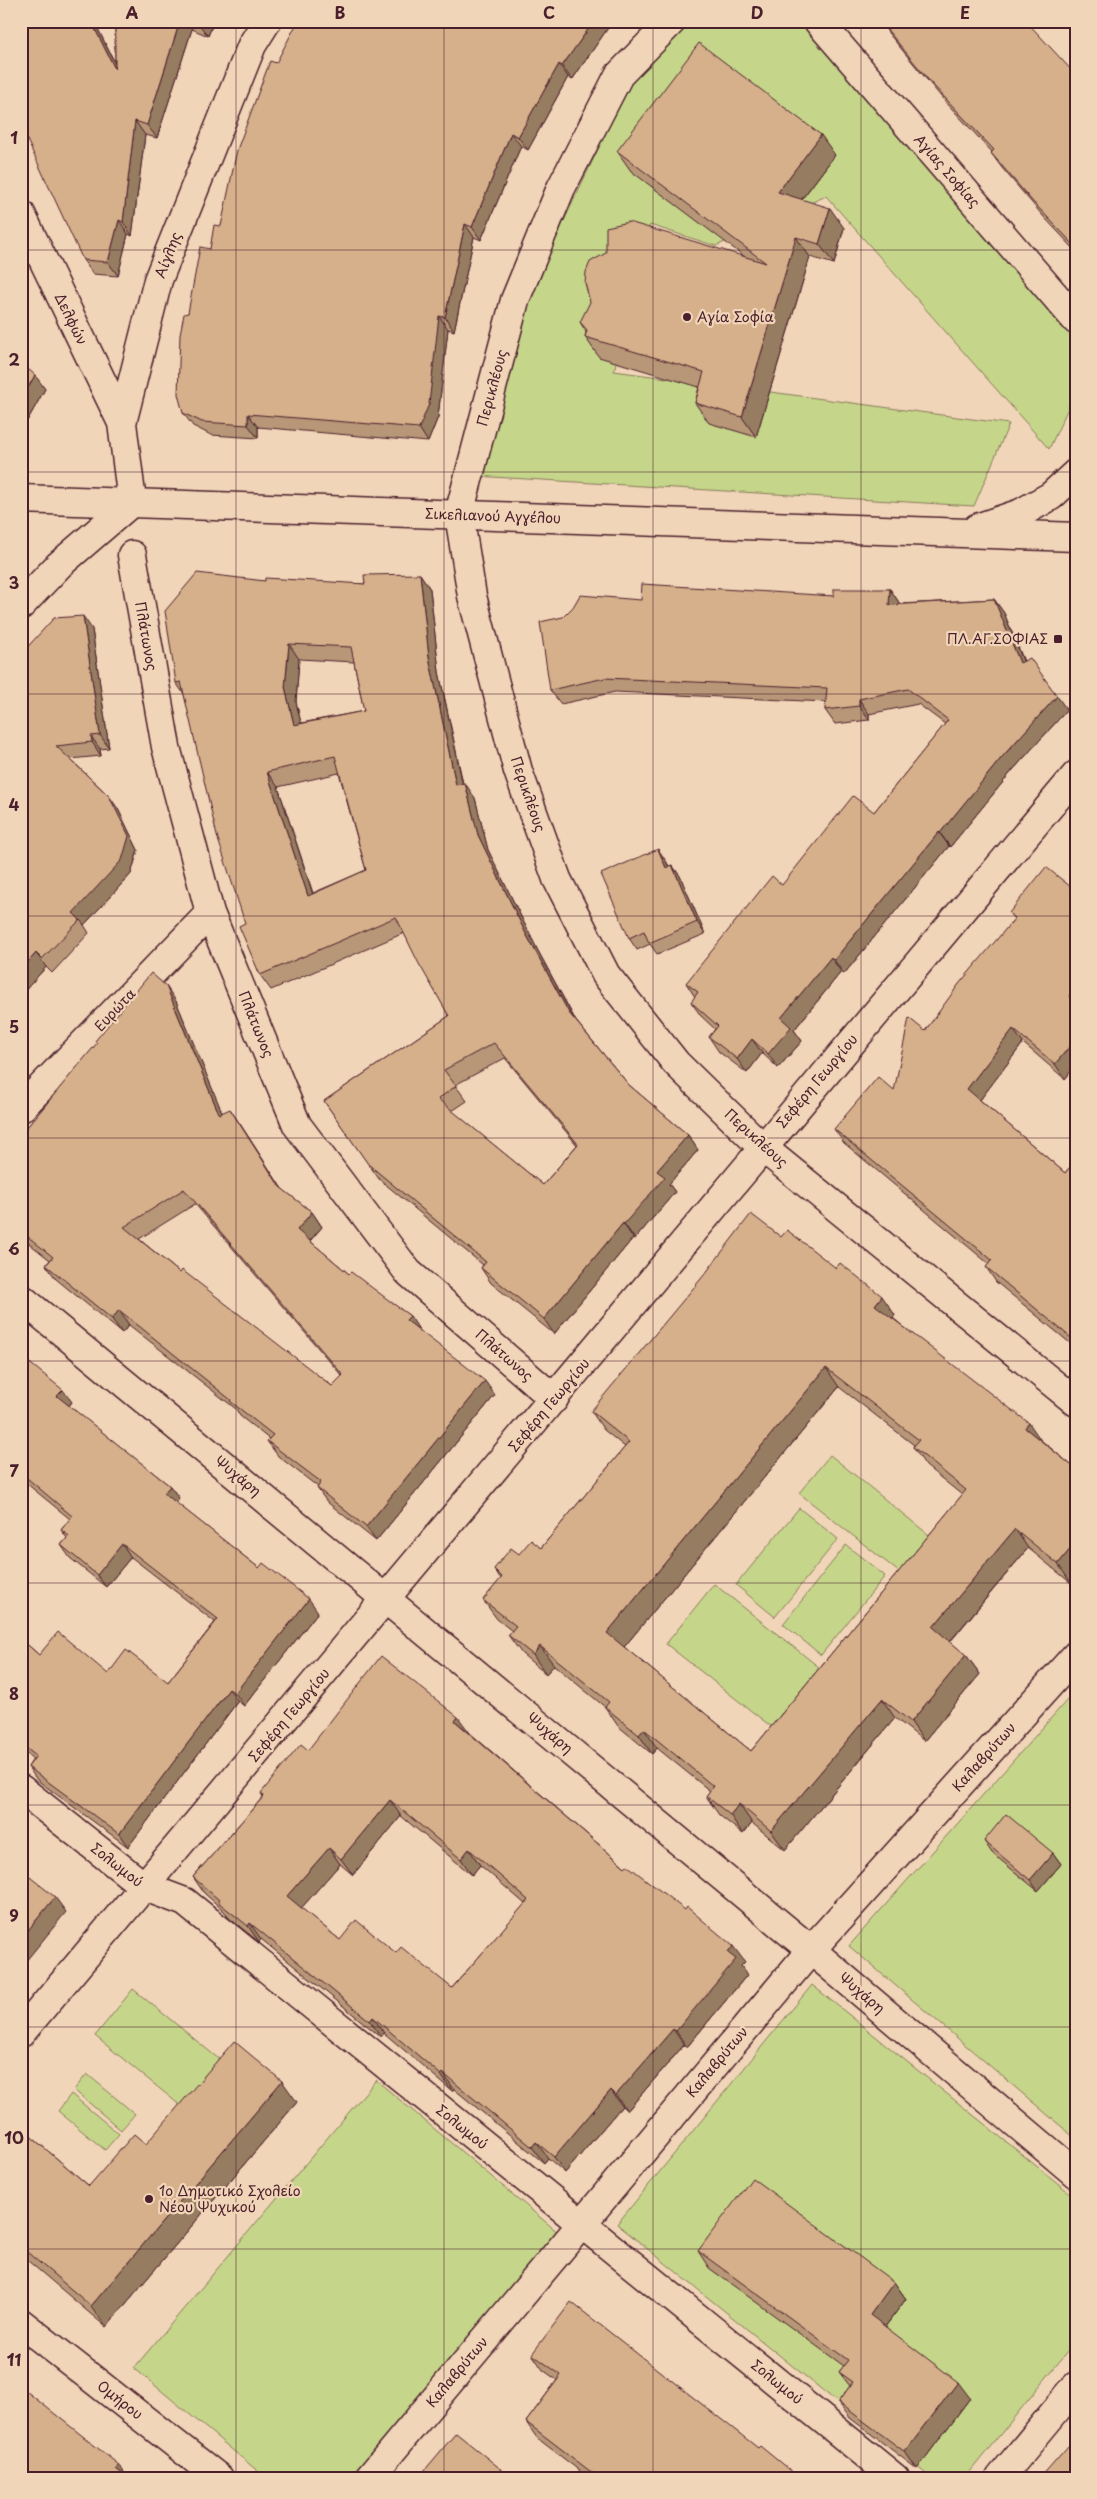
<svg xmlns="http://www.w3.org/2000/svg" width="1097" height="2499" font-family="'Playpen Sans',sans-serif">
<rect width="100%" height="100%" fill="#f1d5b8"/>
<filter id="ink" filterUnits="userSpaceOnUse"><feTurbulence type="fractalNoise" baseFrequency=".02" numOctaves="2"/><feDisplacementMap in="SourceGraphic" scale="10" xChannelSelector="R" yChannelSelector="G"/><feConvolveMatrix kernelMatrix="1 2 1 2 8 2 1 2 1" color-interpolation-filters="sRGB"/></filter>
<g filter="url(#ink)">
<!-- green -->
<path fill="#c5d68a" stroke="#887a5a" d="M687,21h116l273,315v55l-27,58 -223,-253 -110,50 -66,-21 -36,146 395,53 -35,82 -498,-30 52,-180 104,-218z
M830,1455l104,84 -30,37 -105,-83z
M799,1508l39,31 -63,78 -39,-32z
M846,1545l39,31 -64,79 -38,-31z
M714,1584l106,84 -47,60 -107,-84z
M1076,1690v449l-227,-193z
M812,1985l264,213v143l-111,137h-34l-314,-254z
M133,1989l92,75 -38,47 -92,-75z
M87,2074l48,40 -14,16 -47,-40z
M376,2080l184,154 -205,244h-89l-132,-110z
M71,2094l48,40 -14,16 -47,-39z"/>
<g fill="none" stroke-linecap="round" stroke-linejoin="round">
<!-- street casing -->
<g stroke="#4a1f2b" stroke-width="31">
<path id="street" d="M672,21l-53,54 -58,113 -46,112 -56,214 13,82 46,175 39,108 49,96 70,88 86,84 314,255
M818,21l258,299
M21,214l101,209
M132,555l34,192 44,166 87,212 111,147 146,127
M21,605l38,-40 73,-63 -10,-79 36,-143 94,-235 15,-24
M21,1108l189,-195
M21,1298l790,652 265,224
M21,1789l124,98 40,15 710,576
M21,2033l1055,-1258
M21,2323l198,155
M369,2478l442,-528 265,-295
M1000,2478l76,-92"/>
</g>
<!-- secondary casing -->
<g stroke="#4a1f2b" stroke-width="31">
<path id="secondary" d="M21,499l1055,38
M977,528l44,-15 30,-17 25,-23"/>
</g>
<!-- street -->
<use href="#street" stroke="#f1d5b8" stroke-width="28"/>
<!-- secondary -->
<use href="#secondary" stroke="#f1d5b8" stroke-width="28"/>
</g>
<!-- wall -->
<path fill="#b89778" stroke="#4a1f2b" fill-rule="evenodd" d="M21,21h73l21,42v-42h99l-6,15 -16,-7 -35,109 -12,-3 -13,101 -4,-2 -10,42 -25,-2 -10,-14z
M880,21l195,53 1,-1v178l-33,-35 -41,-48 -11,-15 1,-1 -50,-54 -53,-64z
M610,25l-38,55 -4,-3 -40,73 -7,-4 -40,94 -7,-3 -20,94 -6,-2 -10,88 -10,25 -170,-15v11l-47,-3 -18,-9 -10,-13 5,-100 22,-64 11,-23 55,-163z
M617,151l218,4 -33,44 42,29 -10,36 -24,-7 -54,180 -47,-14 -14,-20 4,-16 -100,-30 -14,-20 1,-5 -6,-10 165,-65 -114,-86z
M21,360l3,5 21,24 -18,32 -6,1z
M420,574l10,15 9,83 24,111 12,15 13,52 49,99 39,72 53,64 59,50 10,15 -29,34 6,8 -40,47 -2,-1 -79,96 -63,-51 -10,-15 2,-3 -104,-86 -55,-78 125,-85 -45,-83 -133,57 -11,-15 -76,-281 -8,-11 89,-102 100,3zM299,659l55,3 10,49 -63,12 -5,-21zM339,773l27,97 -53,23 -35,-106zM505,1058l72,87 -34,40 -91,-74 15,-10 -12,-16z
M890,589l10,15 94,-5 10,14 20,48 43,49 -55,61 -62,76 -1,-1 -105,128 -3,-2 -47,58 8,11 -24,27 -16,-15 -15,20 -28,-21 -10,-15 6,-8 -14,-13 -10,-14 4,-5 -9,-14 96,-98 92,-73 71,-88 -27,-20 -49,10v6l-34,4 -10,-14 1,-8 -211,-10 -54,12 -11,-14 91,-90 193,-4z
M92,629l17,119 -9,1 1,7 -31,3 39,37 9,13 20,41 -7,24 -47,51 5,8 -37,40 -6,-6 -25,28v-341z
M666,861l3,5 3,-1 8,11 25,58 -48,20 -7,-10 -13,6 -8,-12z
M1076,891v174l-11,14 -42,-36 -43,57 85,73 11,-13v188l-80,-66 -10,-15 3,-3 -145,-121 -10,-14 60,-38 31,-60 89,-112 -5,-6z
M176,1001l46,112 18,11 41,64 31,24 10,15 -12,14 39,33 61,42 9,14 76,65 -119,146 -49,-39 -10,-14 1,-1 -40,-31 -11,-15 2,-2 -29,-23 -4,-7 -107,-84 -7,8 -66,-54 -10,-14 4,-5 -29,-23v-106l2,1 74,-88 -2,-3zM195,1204l147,172 -10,10 -152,-113 -41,-34z
M781,1237l114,78 -2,3 183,151v108l-5,6 -43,-35 -78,94 16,13 14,19 -56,67 -29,-23 -110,132 -33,-27 -9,11 -24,-19 -13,-19 4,-5 -53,-43 -5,6 -34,-28 -13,-19 -51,-42 -8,9 -24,-20 -14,-19 4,-4 -15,-12 -14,-19 18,-21 -7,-10 25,-15 22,-6 84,-101 -21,-17 -13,-19zM839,1387l75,58 -1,2 13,19 36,29 -211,256 -127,-104z
M21,1356l51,46 -3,4 101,80 9,12 -4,4 84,66 59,44 -74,94 -6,-5 -110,146 -91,-67 -9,-13 5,-8 -12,-10v-110l18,16 69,19 60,8 47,-60 -84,-65 -25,30 -36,-29 -9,-13 6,-7 -6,-8 9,-11 -49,-40z
M470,1733l155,134 120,95 -4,4 6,9 -60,72 -3,-2 -57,66 -5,-5 -57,67 -17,-15 -4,5 -90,-74 -2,2 -68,-58 -3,4 -120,-98 -2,3 -30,-24 -5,-7 -20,-18 -11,-16 70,-80 -2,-4 47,-43zM401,1816l71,59 8,-10 45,39 -73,84 -56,-35 -56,-13 -39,-32 39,-44 13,11z
M984,1841l69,12 8,11 -23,27 -46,-38z
M297,2102l-191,225 -85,-72v-127l68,58 57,-42z
M698,2251l196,31 12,17 -21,28 85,71 -53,71 -67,-51 -12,-16 12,-16 -11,-14 5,-6 -135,-98z
M532,2354l226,94 41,30h-210l-52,-40 -11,-16 31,-42 -14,-10z"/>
<!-- shaded-wall -->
<path fill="#967b61" stroke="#4a1f2b" d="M91,21h3l30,61 -9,-13z
M180,21h6l6,8 -35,109 -10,-13z
M199,21h15l-6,15 -10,-13z
M594,21h14l2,4 -38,55 -10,-14z
M559,64l9,13 -40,73 -10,-13z
M135,121l10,14 -13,101 -9,-14z
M511,133l10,13 -40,94 -9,-13z
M821,135l14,20 -43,57 -14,-20z
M830,208l14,20 -10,36 -15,-20z
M119,220l9,14 -10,42 -10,-14z
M465,224l9,13 -20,94 -9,-14z
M796,237l14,20 -54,180 -14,-20z
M439,316l9,13 -10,88 -10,25 -9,-14z
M35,375l10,14 -18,32 -6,-8v-13z
M248,414l10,13v11l-10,-13z
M420,574l10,15 9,83 27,128 -10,-15 -27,-128z
M890,589l10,15 -1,15 -10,-14z
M994,599l10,14 26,65 -10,-15z
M83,616l9,13 17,119 -9,-13z
M289,644l10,15 -3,43 9,38 -11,-15 -9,-38z
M1057,696l10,14 -55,61 -62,76 -10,-14 62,-76z
M859,699l10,15v6l-10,-14z
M91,736l9,13 1,7 -9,-14z
M267,772l11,15 40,123 -10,-14z
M465,783l10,15 13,52 49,99 42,79 -10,-15 -43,-79 -48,-99z
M109,796l9,13 20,41 -7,24 -47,51 -4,-5 -7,-7z
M939,832l10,14 -105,128 -10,-14z
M658,849l8,12 8,18 -8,-11z
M672,865l8,11 25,58 -8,-12z
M36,953l10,14 -25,28v-25z
M831,957l10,15 -47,58 8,11 -24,27 -10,-14 13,-36z
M166,986l10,15 53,128 -10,-15z
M1076,988v18l-7,-10z
M1013,1029l10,14 -46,61 -10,-15z
M752,1039l10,14 -15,20 -10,-14z
M1076,1039v26l-11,14 -10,-15z
M230,1109l10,15 50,77 -10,-14z
M688,1135l10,15 -29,34 6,8 -40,47 -11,-15 33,-53z
M312,1212l10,15 -15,17 -10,-14z
M623,1223l10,15 -79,96 -10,-15z
M882,1296l13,19 -7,9 -13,-19z
M119,1310l10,15 -7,8 -10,-14z
M410,1316l10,15 -14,-11z
M826,1368l13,19 -219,265 -13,-19z
M485,1381l10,14 -119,146 -10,-14z
M63,1390l9,12 -6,7 -9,-13z
M1029,1423l13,19 -17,-14z
M170,1486l9,12 -6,8 -9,-13z
M1015,1529l13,19 -82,98 -13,-19z
M1076,1542v35l-5,6 -13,-19z
M122,1544l9,13 -25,30 -9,-12z
M309,1599l9,13 -74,94 -9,-13z
M540,1646l14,19 -8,9 -13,-19z
M966,1655l14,19 -56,67 -13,-19z
M229,1689l9,12 -110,146 -9,-13z
M882,1699l13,19 -110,132 -14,-19z
M458,1717l12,16 -15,-12z
M644,1729l13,19 -5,6 -13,-19z
M390,1800l11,16 -48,59 -12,-16z
M739,1804l13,19 -9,11 -13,-19z
M329,1848l11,16 -42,48 -11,-16z
M469,1849l11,16 -8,10 -11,-16z
M1053,1853l8,11 -23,27 -8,-11z
M55,1897l11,15 -45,55v-28z
M250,1923l11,16 -2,3 -11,-16z
M733,1946l12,16 -4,4 6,9 -60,72 -11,-16 52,-78z
M373,2017l11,16 -3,4 -11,-16z
M673,2029l11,16 -57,66 -11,-16z
M443,2073l11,16 -2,2 -11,-16z
M282,2081l15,21 -191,225 -15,-21z
M611,2090l11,16 -57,67 -11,-16z
M536,2142l12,16 -4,5 -12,-16z
M894,2282l12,17 -25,33 -11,-17z
M958,2382l12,16 -53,71 -12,-17z
M119,2465l9,13 -12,-9z"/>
<!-- building -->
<path fill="#d6b08b" stroke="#4a1f2b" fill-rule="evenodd" d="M21,21h70l24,48v-48h65l-33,104 -12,-4 -12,101 -4,-2 -11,42 -25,-2 -62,-133z
M298,21h296l-32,45 -3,-2 -41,73 -7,-4 -39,94 -7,-3 -20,93 -6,-1 -10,88 -10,24 -171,-14v11l-46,-3 -19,-9 -5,-19 2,-60 4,-20 4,-1 12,-66 10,2 4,-24 7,1 16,-76 33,-89 6,2z
M880,21h146l49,53 1,-1v174l-44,-46 -41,-48 3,-3 -63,-67z
M699,43l122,92 -43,57 52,16 -11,36 -23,-7 -54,180 -47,-14 9,-31 -119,-35 2,-7 -7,-8 10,-20 -5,-19 1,-11 4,-10 16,-9v-26l23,-5 137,41 -149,-112z
M21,363l14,12 -14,25z
M197,573l68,8v-3l100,6 -1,-9 56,-1 9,83 27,128 9,-2 13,52 48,99 43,79 60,72 59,50 -31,36 8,6 -41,47 -1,-1 -79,96 -63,-51 5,-6 -118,-98 -44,-63 125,-85 -31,-54 -22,-45 -136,58 -21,-49 6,-3 -28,-87 -36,-154 -5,1 -11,-72zM289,644l62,3 13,64 -70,14 -9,-38zM335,756l31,114 -58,26 -41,-124zM494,1043l84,101 -35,41 -105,-86 18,-13 -12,-16z
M642,584l192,12v-7h56l-1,16 105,-6 26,64 10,-5 27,38 -55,61 -62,76 -1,-1 -105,128 -3,-3 -50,61 10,9 -23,27 -16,-15 -15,20 -28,-22 9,-11 -27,-24 7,-10 -12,-9 86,-107 10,9 71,-89 21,16 74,-92 -40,-31 -49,10v7l-34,4 2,-22 -222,-10 -55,12 -10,-68 23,-5 10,-10 7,-12 61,5z
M83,616l17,119 -9,1 1,6 -36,4 53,50 20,40 -7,24 -49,53 7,7 -38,39 -6,-6 -15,17v-316l33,-36z
M658,849l8,19 6,-3 25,57 -48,21 -5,-12 -15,7 -28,-64z
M1046,867l30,24v97l-7,8 7,6v37l-21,25 -42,-35 -46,60 98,84 11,-13v182l-90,-75 6,-7 -158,-131 44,-52 16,14 15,-73 16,13 34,-47 56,-66 -6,-5z
M151,973l15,13 53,128 11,-5 50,78 32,25 -15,18 52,44 2,-2 59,44 -4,4 79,61 -119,146 -49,-39 4,-6 -54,-41 6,-6 -43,-34 1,-1 -112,-90 -7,9 -66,-54 7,-8 -32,-26v-100l2,1 74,-89 -2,-2zM184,1189l159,186 -11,11 -150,-116 -2,3 -56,-46z
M751,1214l30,23 6,-7 49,38 4,-5 42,33 -7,9 154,118 -4,5 51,41v73l-18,22 -43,-35 -82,98 33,28 -55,67 -29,-23 -111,132 -32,-27 -9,11 -24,-19 7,-10 -69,-57 -5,6 -34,-28 4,-5 -69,-56 -7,9 -25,-20 8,-9 -33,-26 19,-23 -8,-8 17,-21 8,6 12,-14 10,8 88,-106 -38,-31 114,-137zM826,1368l93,72 -6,7 53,43 -215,261 -144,-118z
M21,1356l42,34 -6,6 113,90 -6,7 95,75 4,-5 46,36 -74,94 -6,-4 -110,145 -91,-67 8,-11 -15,-12v-105l18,16 19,-23 50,42 18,-24 42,32 50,-63 -96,-75 -25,31 -36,-30 8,-9 -8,-6 11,-14 -51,-43z
M381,1656l77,61 -3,4 170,146 2,-2 58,45 2,-3 46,39 -5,7 8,6 -60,72 -3,-2 -57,66 -5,-5 -57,67 -18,-15 -4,5 -89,-74 -2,2 -68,-58 -3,4 -120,-98 -2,3 -30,-24 1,-2 -26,-23 71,-81 -3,-3 40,-49 7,6zM390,1800l71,59 8,-10 59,51 -76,88 -51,-41 -5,6 -40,-33 -16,20 -53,-44 42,-48 12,11z
M1006,1814l47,39 -23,27 -46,-39z
M21,1870l34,27 -34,42z
M234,2041l48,40 -191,225 -70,-59v-119l68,58 45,-52 12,10z
M752,2178l142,104 -24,33 88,67 -53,70 -67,-50 15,-20 -14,-10 9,-12 -150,-109z
M571,2302l187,146 2,-2 39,32h-200l-73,-56 35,-47 -29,-21z
M21,2387l98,78 -3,4 12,9h-107z
M456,2433l56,45h-94z
M1076,2437v41h-36z"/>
</g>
<!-- grid -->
<path fill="none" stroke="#4a1f2b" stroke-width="1" stroke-opacity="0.55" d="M236,21v2457M444,21v2457M653,21v2457M861,21v2457M21,250h1055M21,472h1055M21,694h1055M21,916h1055M21,1138h1055M21,1361h1055M21,1583h1055M21,1805h1055M21,2027h1055M21,2249h1055"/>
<!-- markers -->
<g fill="#4a1f2b" stroke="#f1d5b8" stroke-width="2">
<circle cx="687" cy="317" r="5"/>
<rect x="1053" y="634" width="10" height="10" rx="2.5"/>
<circle cx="149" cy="2199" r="5"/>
</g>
<g text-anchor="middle" stroke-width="4.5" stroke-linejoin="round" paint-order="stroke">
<!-- street labels -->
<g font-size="14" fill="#4a1f2b" stroke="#f1d5b8">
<text transform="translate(947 171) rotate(49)" y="5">Αγίας Σοφίας</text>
<text transform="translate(168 255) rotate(-69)" y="5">Αίγλης</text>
<text transform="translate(71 319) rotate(64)" y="5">Δελφών</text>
<text transform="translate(492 388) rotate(-75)" y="5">Περικλέους</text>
<text transform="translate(493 516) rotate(2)" y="5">Σικελιανού Αγγέλου</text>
<text transform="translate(146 636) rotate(80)" y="5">Πλάτωνος</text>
<text transform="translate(528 794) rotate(71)" y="5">Περικλέους</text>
<text transform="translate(115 1010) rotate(-47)" y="5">Ευρώτα</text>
<text transform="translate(256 1024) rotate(68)" y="5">Πλάτωνος</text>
<text transform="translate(817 1081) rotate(-50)" y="5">Σεφέρη Γεωργίου</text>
<text transform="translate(756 1138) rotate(42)" y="5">Περικλέους</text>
<text transform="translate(504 1355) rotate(41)" y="5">Πλάτωνος</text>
<text transform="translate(549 1405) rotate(-50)" y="5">Σεφέρη Γεωργίου</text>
<text transform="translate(238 1476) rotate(39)" y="5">Ψυχάρη</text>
<text transform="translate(289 1715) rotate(-50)" y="5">Σεφέρη Γεωργίου</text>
<text transform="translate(550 1733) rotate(40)" y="5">Ψυχάρη</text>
<text transform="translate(984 1757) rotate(-48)" y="5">Καλαβρύτων</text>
<text transform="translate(117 1865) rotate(38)" y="5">Σολωμού</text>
<text transform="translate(862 1993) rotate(40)" y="5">Ψυχάρη</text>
<text transform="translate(717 2062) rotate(-50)" y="5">Καλαβρύτων</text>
<text transform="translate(462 2127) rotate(39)" y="5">Σολωμού</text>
<text transform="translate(457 2372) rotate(-50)" y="5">Καλαβρύτων</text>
<text transform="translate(777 2382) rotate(39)" y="5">Σολωμού</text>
<text transform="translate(120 2400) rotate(38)" y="5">Ομήρου</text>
</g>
<!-- poi labels -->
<g font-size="14" fill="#4a1f2b" stroke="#f1d5b8" text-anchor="start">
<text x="697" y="322">Αγία Σοφία</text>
<text x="1048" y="644" text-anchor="end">ΠΛ.ΑΓ.ΣΟΦΙΑΣ</text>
<text x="159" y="2196">1ο Δημοτικό Σχολείο<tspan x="159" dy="16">Νέου Ψυχικού</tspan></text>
</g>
</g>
<!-- margin -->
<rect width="1097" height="2499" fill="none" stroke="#f1d5b8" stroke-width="55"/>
<rect x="28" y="28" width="1042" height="2444" fill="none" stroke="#4a1f2b" stroke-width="2"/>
<g font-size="16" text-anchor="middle" font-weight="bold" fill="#4a1f2b">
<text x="132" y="19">A</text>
<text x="340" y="19">B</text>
<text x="549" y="19">C</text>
<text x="757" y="19">D</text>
<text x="965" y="19">E</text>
<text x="14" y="144">1</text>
<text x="14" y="366">2</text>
<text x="14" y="589">3</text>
<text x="14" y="811">4</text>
<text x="14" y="1033">5</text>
<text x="14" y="1255">6</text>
<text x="14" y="1477">7</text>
<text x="14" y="1700">8</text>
<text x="14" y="1922">9</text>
<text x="14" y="2144">10</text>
<text x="14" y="2366">11</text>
</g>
</svg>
